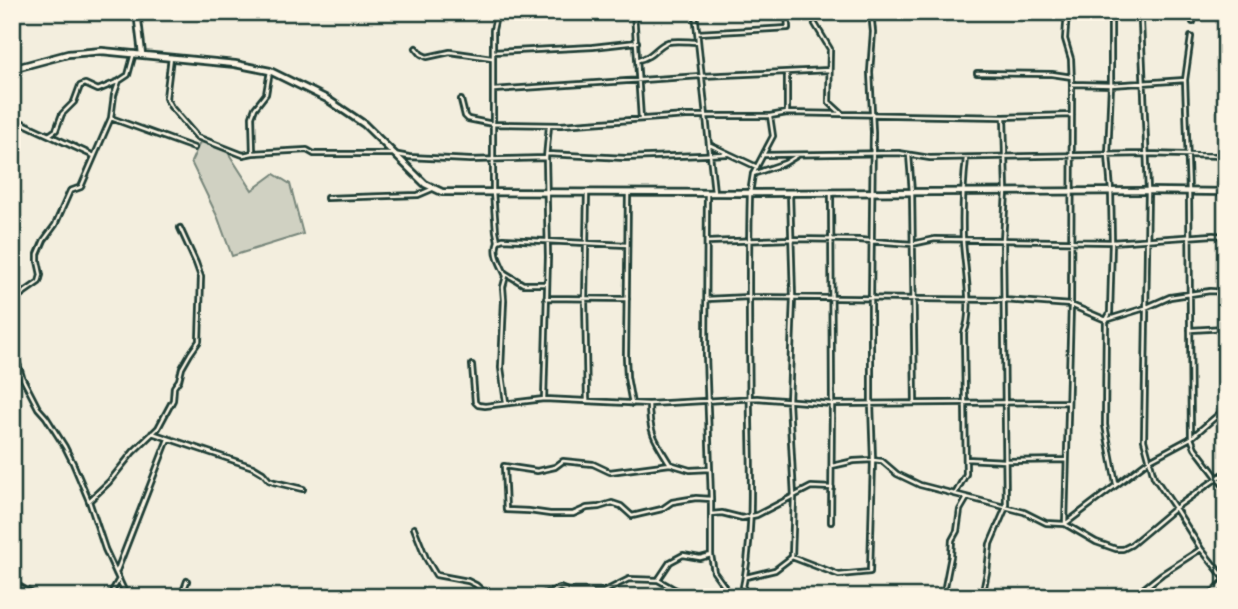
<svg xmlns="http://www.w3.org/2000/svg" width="1238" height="609" font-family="'Shantell Sans',sans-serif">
<rect width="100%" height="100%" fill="#f3eede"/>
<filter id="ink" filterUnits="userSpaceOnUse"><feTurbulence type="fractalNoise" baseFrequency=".0143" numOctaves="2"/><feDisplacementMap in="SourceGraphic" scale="14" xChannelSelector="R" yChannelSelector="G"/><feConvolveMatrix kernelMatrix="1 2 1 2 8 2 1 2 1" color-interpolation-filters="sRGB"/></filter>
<g filter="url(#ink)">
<!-- green -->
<path fill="#d0d1c2" stroke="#78877b" stroke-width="2" d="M201,140l26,11 25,39 22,-16 16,10 13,50 -71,22 -14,-38 -27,-56z"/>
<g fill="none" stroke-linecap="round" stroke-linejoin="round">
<!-- street casing -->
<g stroke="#1f3d34" stroke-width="8">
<path id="street" d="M497,12l-4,18v162l3,39 2,10
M634,12l7,107
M695,12l19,180
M1111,12v73l-3,70 3,36 1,51 -2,71 -4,7 -1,105 11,59
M1141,22l7,169 -4,249 10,37 21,31 26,41 25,31
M1193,22l2,-10
M815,24l15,25 -1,53 13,12 162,3 68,-2
M698,33l90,-5 -1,-16
M1191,37l-6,43 4,112 2,246 4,10 31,41
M416,48l5,6 6,3 23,-5 42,6
M493,52l100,-5 44,-5
M171,57l-5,41 5,9 26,30 46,18 10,-2
M638,60c16,-3 18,-14 30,-18 9,-2 21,0 30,0
M270,71l-4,23 -11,14 -3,8 1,37 54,-3 7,4h79l16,3 61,3 76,-2
M977,73l75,1 20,3
M1073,84l38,1 74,-5
M494,90l207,-14 128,-6
M461,100l4,16 3,3 25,5 68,1 125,-9h84l17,-3 55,1
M787,113v-41
M12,118l82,38
M111,118l83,30
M49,135l7,-5 6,-16 12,-12 6,-16 5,-2 13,6 19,-8
M710,145l47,22
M547,154l78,4 102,-4
M764,155l135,-2 31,5 216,-4 80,2
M909,155l3,37 3,211
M753,174l32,-11 13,-8
M790,193l3,105 -4,104 5,95 -2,60
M831,193l1,211 -1,118
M628,194l-2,163 1,20 5,27
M707,194l-1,161 5,144v56l3,17 18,25
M327,198l91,-3 14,-6
M707,242l84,-3 68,1 53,4 23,-5 177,3 101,-7 13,1
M505,273l18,11h24
M546,298l81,1
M707,299l42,-2 255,3 67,5 35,15 39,-12 25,-11 40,-6 16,1
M12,301l27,-19 2,-7 -3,-14v-7l6,-14 11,-15 15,-34 11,-4 3,-7 27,-62 3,-23 5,-14 9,-6 6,-22
M1190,330l36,-2
M12,344l10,33 16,31 8,9 19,30 8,16 16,38 16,48 22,48
M472,365l3,37 3,3 7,1 59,-7 105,5 108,-6 75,6 236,-2
M544,399l4,-142 -2,-99 3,-32
M587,401l-2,-101 2,-108
M506,402l-5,-34 3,-68 -1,-13 3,-11c-5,-12 -13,-22 -8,-35l5,-2 124,6
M649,404c0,29 6,36 21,60
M152,433l101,34 10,6 6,7 5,2 29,7
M966,459l39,2 61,-1
M832,466l22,-5 19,-1 9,1 15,13 23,11 104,27 22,11 19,1 31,18 20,7h7l8,-4 44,-37 51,-36
M710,469l-20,1 -20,-6 -60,8 -17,-8 -30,-3 -8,6 -18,4 -33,-5 2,44 23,1 21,3h23l14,-6 12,-1 13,-4 9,3 11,10 30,-7 10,-7 24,-4 15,1
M955,494l11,-20 -2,-141c10,-21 0,-68 -1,-93 -1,-27 0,-54 3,-82
M89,501l20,-19 24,-30 25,-24 15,-28 1,-13 5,-7 3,-12 8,-14 9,-13 2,-64 -5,-14 -16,-35
M711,514l11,-1 20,5 15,-3 54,-28 21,1
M1065,524l6,-219 1,-221 -1,-25 -6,-20 2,-27
M1065,524l83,-63 43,-23 35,-30
M414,528l12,30 10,17 32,6 8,4 13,12
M116,573l52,-134
M746,577l29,-7 17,-13 47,18 31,-3 3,-112 -2,-56v-105l2,-167 -3,-60 3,-40 -2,-20
M12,579l5,6 21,12
M658,580l12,-18 13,-7 17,3 11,-3
M16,597l1,-11
M109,597l10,-18
M181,597l6,-16
M535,597l25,-9 10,4h33l26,-13 29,1 16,9 18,8
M741,597c13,-57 10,-117 9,-175 -1,-76 -2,-153 0,-229l3,-19 20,-38 -3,-20
M943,597l8,-41 1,-16 5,-9 3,-21 7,-12
M982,597l5,-25 3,-28 16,-37 -3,-267 3,-48 -2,-75
M1133,597l29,-23 39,-25"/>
</g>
<!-- secondary casing -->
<g stroke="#1f3d34" stroke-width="10">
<path id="secondary" d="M137,12l5,42
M12,69l56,-15 34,-3 133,13 35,7 57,28 37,25 61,60 17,8 308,1 398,-2 78,1
M1209,597l17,-16"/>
</g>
<!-- street -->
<use href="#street" stroke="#fcf5e5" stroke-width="2.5"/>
<!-- secondary -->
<use href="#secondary" stroke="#fcf5e5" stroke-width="4.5"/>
</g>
</g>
<!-- margin -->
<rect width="1238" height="609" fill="none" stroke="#fcf5e5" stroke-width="42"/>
<rect x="21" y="21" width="1196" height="567" fill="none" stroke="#1f3d34" stroke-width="2.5" filter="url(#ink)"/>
</svg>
